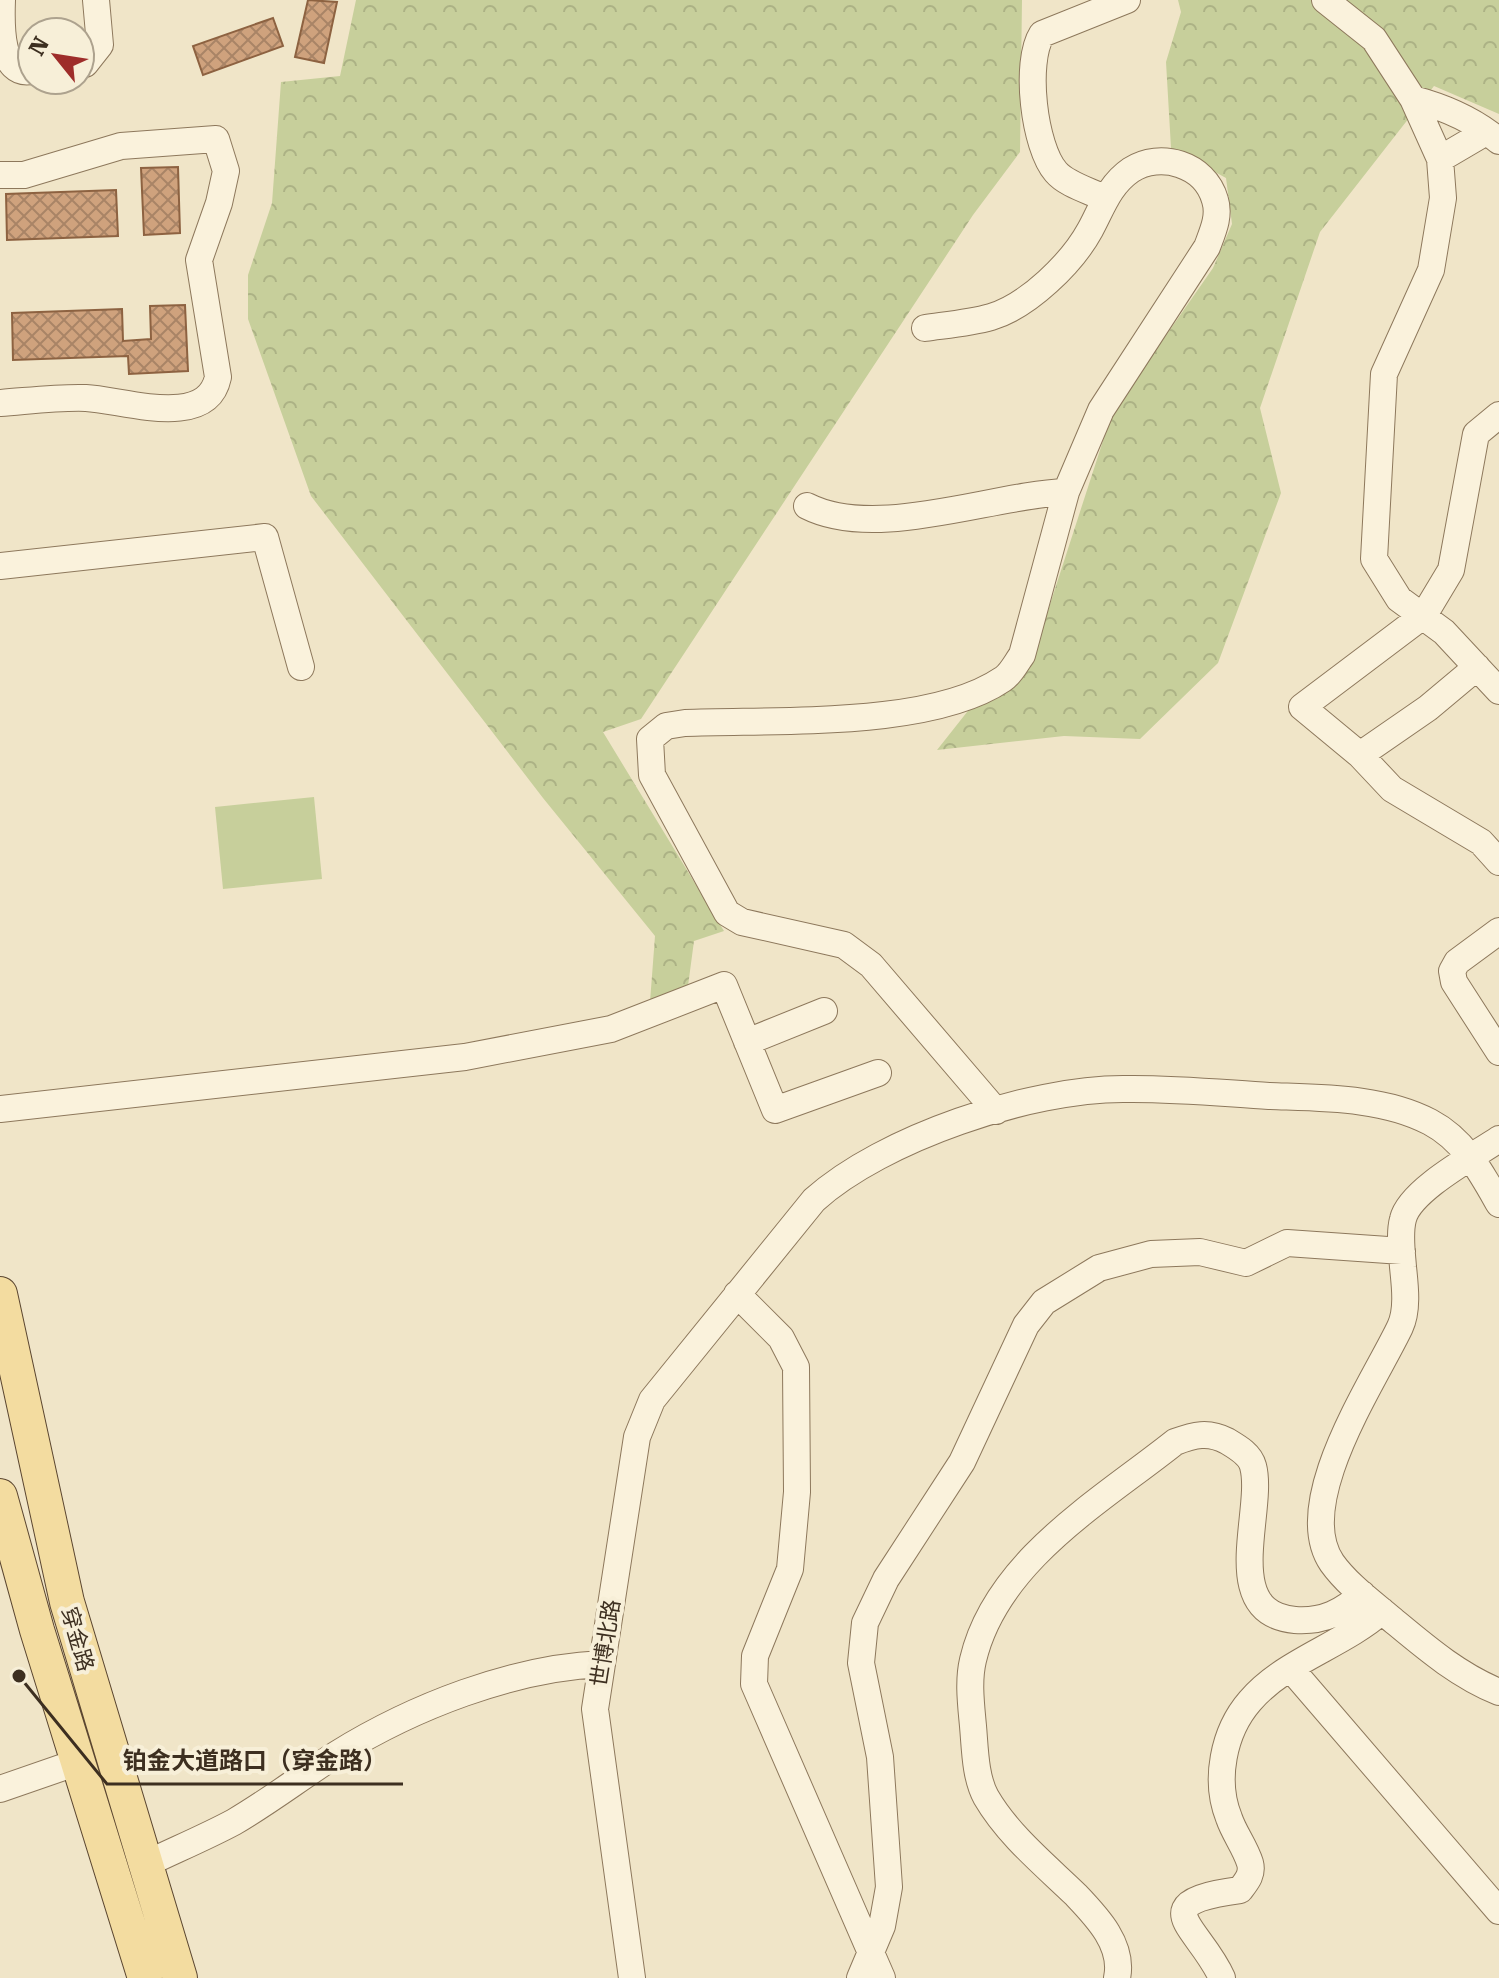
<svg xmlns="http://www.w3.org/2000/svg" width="1499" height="1978" font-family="'Roboto Serif','Noto Sans SC',serif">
<defs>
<pattern id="forest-crowns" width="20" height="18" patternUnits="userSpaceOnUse" patternTransform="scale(2)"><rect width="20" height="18" fill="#c7cf9b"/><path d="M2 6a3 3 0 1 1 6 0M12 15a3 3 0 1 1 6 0" fill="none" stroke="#acb285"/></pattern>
<pattern id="building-cross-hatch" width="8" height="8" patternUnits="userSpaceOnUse" patternTransform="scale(2)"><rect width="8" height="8" fill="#cfa27d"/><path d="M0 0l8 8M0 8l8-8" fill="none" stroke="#a98466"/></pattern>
</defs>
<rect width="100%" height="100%" fill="#f0e5c8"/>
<!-- green -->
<path fill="#c7cf9b" d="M314,797l8,82 -99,10 -8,-82z"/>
<!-- forest -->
<path fill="url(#forest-crowns)" d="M356,0h666l-2,152 -47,63 -332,504 -38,13 121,199 -30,10 -6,45 -38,16 5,-66 -112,-138 -232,-302 -63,-177v-44l24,-72 9,-121 59,-6z
M1178,0h321v114l-65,-28 -114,146 -60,176 21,85 -63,170 -78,76 -76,-3 -127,14 34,-43 60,-44 81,-250 101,-145 19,-44 -6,-46 -55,-30 -5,-86 15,-50z"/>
<!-- building -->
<path fill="url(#building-cross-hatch)" stroke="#8d6241" stroke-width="2" d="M308,0l29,2 -13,61 -29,-6z
M273,18l10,28 -80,29 -10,-29z
M178,167l2,66 -36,2 -3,-67z
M116,190l2,46 -111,4 -1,-46z
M185,305l3,66 -59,3 -1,-18 -115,4 -1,-47 110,-4 1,32 28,-2 -1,-33z"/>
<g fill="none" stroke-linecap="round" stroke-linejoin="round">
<!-- minor casing -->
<g stroke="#8d785c" stroke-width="28">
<path id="minor" d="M2,0c-1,26 -2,77 30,71
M1325,0l49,39 39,60 27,60 3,39 -12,72 -47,104 -10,185 25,40 45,33 55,59
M80,65l5,-1 15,-19 -4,-45
M1413,99c31,8 61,21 86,42
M1440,159l46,-27
M0,175h24l97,-29 95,-7 10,32 -7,32 -20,57 19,117c-11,53 -94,23 -132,21 -28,-1 -58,3 -86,5
M1106,199c-15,-8 -39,-14 -50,-27 -22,-25 -32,-110 -14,-138l85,-34
M925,328c21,-3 45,-5 66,-11 37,-11 81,-54 99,-87 12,-22 19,-45 41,-60 29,-19 74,-6 84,30 5,16 -2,31 -8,47l-106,163 -35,82 -44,163c-6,8 -11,19 -19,24 -73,50 -231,40 -318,44l-19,3 -16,13 2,36 75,138 15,9 102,23 27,20 125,146
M1499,415l-23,19 -25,136 -27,45 -122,92 58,48 32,34 89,53 18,20
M807,506c69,35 184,-11 259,-14
M0,566l265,-29 36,130
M1360,755l68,-47 49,-41
M1499,931l-42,31 -5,9 2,11 45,70
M747,1042l77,-31
M0,1109l465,-52 146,-28 113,-44 51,125 103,-37
M1499,1139c-25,17 -89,51 -96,80 -4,15 -1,34 0,48 2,19 5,43 -3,60 -26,55 -109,176 -68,236 15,21 38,38 57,54 35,29 68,58 110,75
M737,1294l44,44 15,29 1,125 -7,77 -35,87 -1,28 128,294
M1291,1669l208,242
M0,1789l78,-27
M146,1864c29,-14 60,-27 88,-42 36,-21 68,-46 103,-68 76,-47 175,-86 265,-90
M632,1978l-37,-269 42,-272 15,-37 162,-200c69,-62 216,-111 309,-111 49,-1 98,4 146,7 52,2 114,1 161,26 34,18 51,50 69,82
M860,1978l22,-52 7,-39 -9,-130 -19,-94 4,-40 21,-44 76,-117 64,-137 18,-23 55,-34 52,-14 49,-2 46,11 41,-20 115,8
M1117,1978c7,-33 -20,-61 -41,-83 -31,-30 -68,-60 -90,-98 -11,-20 -11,-49 -13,-71 -2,-22 -5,-45 0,-66 23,-99 128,-159 202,-218 19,-7 33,-11 52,-1 10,6 23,13 26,25 12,44 -35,147 42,154 28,2 48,-8 67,-26
M1222,1978c-23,-52 -81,-75 18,-88 7,-9 13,-16 10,-27 -5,-16 -16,-30 -21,-45 -15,-37 -6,-86 21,-117 34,-40 92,-55 132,-90"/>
</g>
<!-- major casing -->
<g stroke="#5b4630" stroke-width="36">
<path id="major" d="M0,1294l67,308 113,376
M0,1496l37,134 108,348"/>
</g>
<!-- minor -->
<use href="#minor" stroke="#faf2dc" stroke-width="26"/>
<!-- major -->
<use href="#major" stroke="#f3dca0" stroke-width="34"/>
</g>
<g text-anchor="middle" stroke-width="8" stroke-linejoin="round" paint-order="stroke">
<!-- street labels -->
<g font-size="22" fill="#3d2f20" stroke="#f7efd8">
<text transform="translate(78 1639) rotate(74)" y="8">穿金路</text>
<text transform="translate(605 1643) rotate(-81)" y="8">世博北路</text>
</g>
</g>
<!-- callouts -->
<path fill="none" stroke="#3d2f20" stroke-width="3" d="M19 1676L107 1784H403"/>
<circle fill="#3d2f20" stroke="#f7efd8" stroke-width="3" cx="19" cy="1676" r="8"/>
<g font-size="24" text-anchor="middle" font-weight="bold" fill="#3d2f20" stroke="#f7efd8" stroke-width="8" stroke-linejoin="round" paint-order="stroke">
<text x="255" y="1769">铂金大道路口（穿金路）</text>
</g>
<!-- north arrow -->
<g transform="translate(56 56) rotate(300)"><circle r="38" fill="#f7efd8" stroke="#ada28e" stroke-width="2"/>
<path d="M0-6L14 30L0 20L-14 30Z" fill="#9e2d2a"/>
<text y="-12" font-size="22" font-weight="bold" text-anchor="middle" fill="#3d2f20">N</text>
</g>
</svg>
